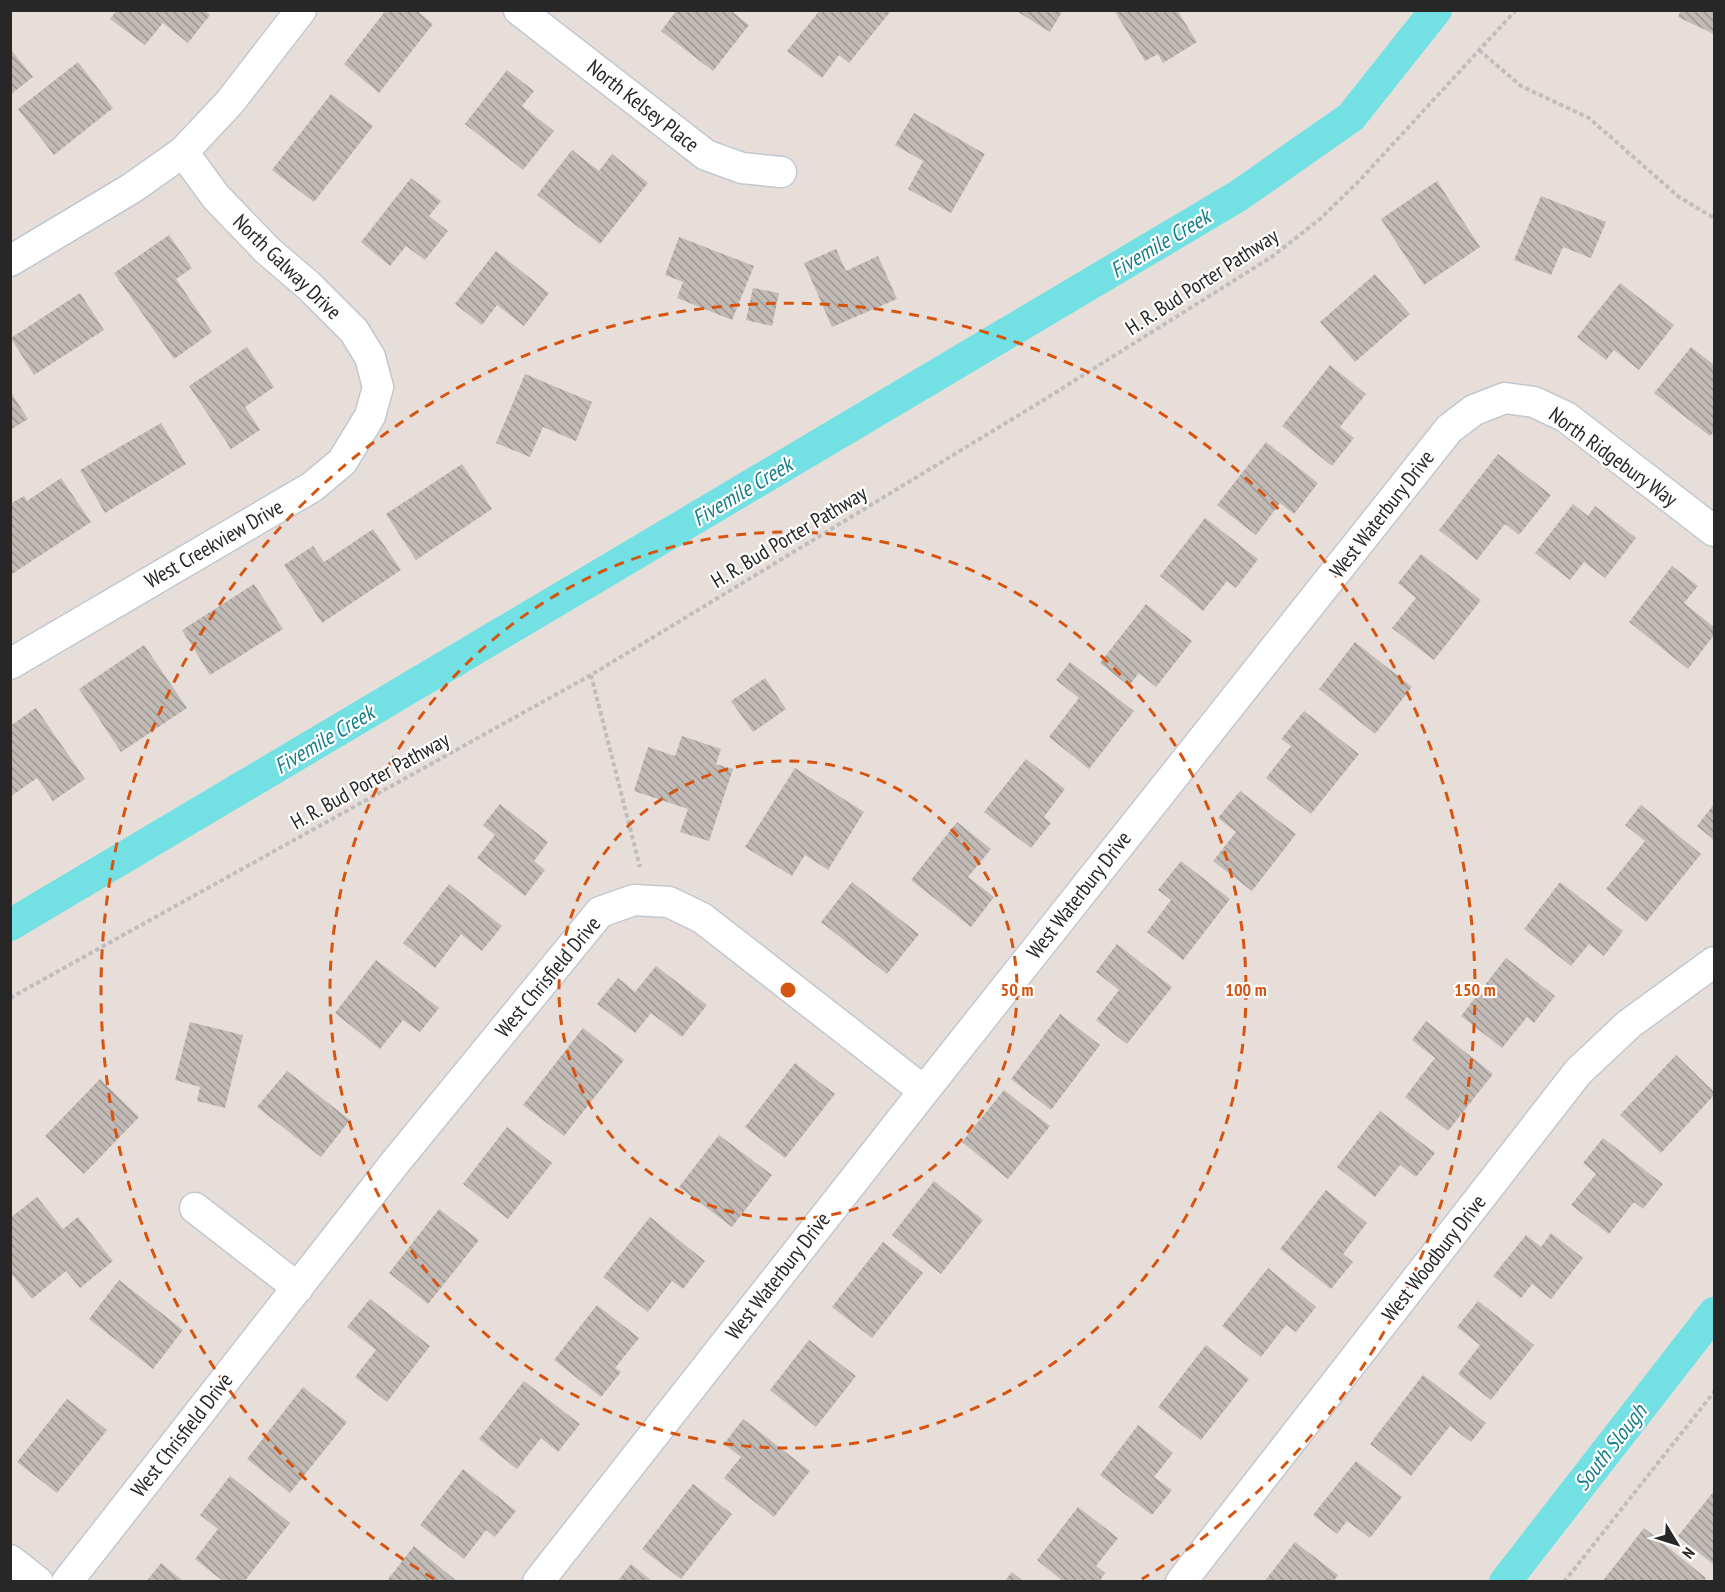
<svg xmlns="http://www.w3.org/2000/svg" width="1725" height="1592" font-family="'PT Sans Narrow',sans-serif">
<defs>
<pattern id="building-back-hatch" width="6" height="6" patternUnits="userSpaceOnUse" patternTransform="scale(1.5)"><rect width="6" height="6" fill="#c1bab5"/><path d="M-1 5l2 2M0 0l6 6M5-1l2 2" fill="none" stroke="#9d9793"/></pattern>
</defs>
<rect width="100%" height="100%" fill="#e8ded9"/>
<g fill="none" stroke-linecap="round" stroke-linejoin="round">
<!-- canal -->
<path stroke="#73e1e3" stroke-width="32" d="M10,925l1228,-729 113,-79 85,-107
M1505,1582l209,-269"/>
</g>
<!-- building -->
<path fill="url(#building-back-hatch)" d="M117,10h87l6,5 -22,28 -25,-20 -18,22 -35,-26z
M386,10h30l17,14 -54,69 -35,-29z
M677,10h53l19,15 -36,46 -52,-40z
M820,10h68l2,2 -41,51 -10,-8 -17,23 -35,-27z
M1015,10h48l-13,22z
M1114,10h63l20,32 -34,21 -5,-9 -13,7z
M1681,10h33v24l-36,-17z
M12,51l21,26 -23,18v-43z
M78,62l35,46 -59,47 -36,-46z
M507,70l27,21 -12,15 32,25 -31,39 -58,-46z
M331,94l42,32 -59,76 -42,-32z
M914,113l71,41 -34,59 -43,-24 15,-28 -28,-16z
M572,150l27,21 13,-17 36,29 -48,61 -63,-49z
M411,178l30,23 -12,15 19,15 -23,29 -19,-14 -16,20 -29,-24z
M1437,181l43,66 -56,38 -43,-66z
M1541,196l65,26 -15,36 -28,-11 -12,28 -37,-15z
M169,235l23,33 -16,11 36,53 -38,27 -60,-86z
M679,237l75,29 -22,54 -55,-22 6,-16 -18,-7z
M836,249l10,22 32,-15 19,43 -65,28 -28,-64z
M496,251l53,42 -25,33 -27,-21 -15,20 -27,-21z
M1375,274l35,40 -55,48 -35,-40z
M1620,283l54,42 -35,45 -25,-20 -8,10 -29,-23z
M753,288l26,5 -7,33 -26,-6z
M80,293l24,37 -70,45 -23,-37z
M247,347l27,40 -29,20 15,23 -29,19 -42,-63z
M1691,347l23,18v66l-4,5 -56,-43z
M1330,365l36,29 -26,33 14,11 -22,28 -50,-40z
M525,374l67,28 -16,39 -33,-14 -13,30 -34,-14z
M10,391l18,28 -18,11z
M161,423l25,41 -81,49 -25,-43z
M1266,442l52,41 -24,31 -14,-11 -24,32 -39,-30z
M1498,454l53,41 -32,40 -14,-11 -28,36 -38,-30z
M462,464l30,45 -76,51 -30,-46z
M61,478l30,44 -79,52 -2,-3v-67l14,-8 3,5z
M1573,504l15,12 7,-10 41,32 -31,40 -21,-16 -14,18 -35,-27z
M1205,518l53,41 -22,29 -9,-7 -24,30 -43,-35z
M373,529l28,41 -79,53 -38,-58 29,-19 11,16z
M1421,554l60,46 -47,60 -42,-32 24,-30 -18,-15z
M1672,566l26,20 -14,17 30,24v8l-26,34 -59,-47z
M254,584l29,45 -73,46 -28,-45z
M1146,604l46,37 -36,46 -17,-14 -10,13 -29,-23z
M1355,642l57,45 -37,47 -56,-45z
M144,645l43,63 -66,44 -42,-63z
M1070,662l64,49 -45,58 -40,-32 30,-39 -23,-18z
M765,678l21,31 -33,23 -22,-31z
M36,708l49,71 -32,22 -16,-23 -27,19v-71z
M1304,711l55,43 -48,60 -45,-36 25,-32 -10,-7z
M682,736l39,13 -5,15 17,5 -24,72 -29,-9 8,-23 -54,-18 14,-44 27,9z
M1026,759l39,30 -21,28 7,6 -20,25 -47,-36z
M795,768l69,44 -36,58 -23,-15 -13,21 -47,-29z
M1240,791l56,43 -44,57 -39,-30 23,-29 -18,-14z
M500,804l48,38 -14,19 11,9 -20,26 -48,-38 18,-23 -12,-10z
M1714,804v36l-17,-14z
M1641,805l60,49 -55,68 -40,-33 39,-48 -20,-16z
M957,822l34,27 -23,28 26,20 -23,30 -60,-47z
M1181,861l49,38 -47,61 -36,-28 24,-32 -13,-10z
M852,882l67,52 -32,40 -66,-52z
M1560,882l63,49 -19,25 -15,-12 -18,22 -47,-37z
M449,884l53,42 -20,25 -21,-17 -26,34 -32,-25z
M1117,944l55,43 -45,57 -31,-24 23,-30 -23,-18z
M1506,958l49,38 -21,27 -7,-6 -25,31 -41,-32z
M376,960l63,48 -19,24 -17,-12 -23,29 -45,-36z
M656,966l51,39 -25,32 -31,-24 -16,20 -38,-29 21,-26 17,14z
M1060,1014l40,31 -49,65 -40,-31z
M1426,1021l67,53 -45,57 -43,-34 30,-39 -23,-18z
M190,1022l53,13 -18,73 -28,-7 3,-14 -25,-7z
M583,1028l41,32 -60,76 -41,-31z
M1676,1055l38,37v3l-53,58 -41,-38z
M795,1063l40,31 -50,64 -40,-31z
M287,1071l63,49 -29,37 -64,-50z
M100,1079l39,38 -55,57 -39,-38z
M1004,1090l46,36 -42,53 -46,-37z
M1380,1111l55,42 -19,24 -16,-12 -25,32 -38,-30z
M507,1127l45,36 -44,56 -45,-35z
M719,1135l53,40 -40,52 -53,-40z
M1603,1138l60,46 -20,25 -9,-7 -25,32 -38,-29 25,-31 -13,-11z
M934,1181l49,39 -42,54 -49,-39z
M1326,1190l41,33 -24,31 10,8 -22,27 -51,-40z
M37,1197l26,32 15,-12 35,44 -33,27 -14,-17 -34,28 -22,-27v-54z
M439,1209l40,31 -51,64 -39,-31z
M650,1217l55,44 -22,28 -11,-8 -24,31 -45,-35z
M1551,1233l32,25 -32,41 -19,-15 -11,14 -28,-22 33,-41 15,12z
M883,1242l40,31 -51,65 -40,-31z
M1268,1268l48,39 -20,25 -10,-7 -25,32 -39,-31z
M119,1280l64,50 -30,39 -64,-50z
M370,1299l60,47 -43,56 -32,-25 21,-27 -29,-23z
M1478,1301l56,44 -43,55 -33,-26 22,-29 -23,-18z
M597,1305l42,33 -24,30 6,4 -20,25 -47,-37z
M809,1340l47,36 -40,51 -46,-37z
M1206,1345l43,34 -48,61 -43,-33z
M1423,1375l63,48 -15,19 -21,-16 -39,50 -41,-32z
M524,1381l56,43 -22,28 -17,-14 -24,31 -38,-30z
M303,1387l44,35 -57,71 -43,-34z
M67,1399l40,31 -50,63 -40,-31z
M743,1419l67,52 -36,46 -50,-39 17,-21 -17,-13z
M1138,1425l35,28 -19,24 18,13 -20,25 -52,-40z
M1356,1461l46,36 -32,41 -23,-17 -10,13 -24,-19z
M463,1469l53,42 -21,26 -9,-7 -22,29 -44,-34z
M230,1476l60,47 -46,59h-20l-29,-23 23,-30 -18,-14z
M693,1484l39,30 -51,65 -39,-30z
M1714,1491v74l-36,-29z
M1078,1507l40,31 -22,28 9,7 -6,9h-35l-27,-22z
M1644,1528l62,50 -3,4h-101z
M1295,1542l43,33 -5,7h-69z
M414,1546l44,36h-72z
M161,1563l23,19h-38z
M631,1564l22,18h-36z
M1012,1572l12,10h-20z"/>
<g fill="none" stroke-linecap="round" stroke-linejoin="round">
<!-- minor casing -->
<g stroke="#c2c8d0" stroke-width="33">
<path id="minor" d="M519,10l187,145 36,13 39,4
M10,261l122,-73 51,-36 47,-50 71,-92
M10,664l302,-177 30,-25 28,-46 8,-29 -8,-30 -16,-26 -45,-45 -42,-36 -51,-53 -33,-45
M195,1208l103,80
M10,1560l28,22
M67,1582l327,-418 206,-252 34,-12 35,2 33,16 222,173
M538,1582l386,-491 525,-662 25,-19 31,-12 29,4 32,15 148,114
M1181,1582l397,-510 51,-48 85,-62"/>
</g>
<!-- path -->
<path stroke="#bebebe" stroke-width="4" stroke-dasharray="4.5 3" stroke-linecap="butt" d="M1479,50l42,36 68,32 90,79 35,21
M591,675l49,192
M10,998l581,-323 451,-274 231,-145 47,-37 40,-39 156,-170
M1564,1582l150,-190"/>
<!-- minor -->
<use href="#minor" stroke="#fff" stroke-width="30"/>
</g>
<!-- distance rings -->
<g fill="none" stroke="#d5540f" stroke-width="3" stroke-dasharray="10 8">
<circle cx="788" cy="990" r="229"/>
<circle cx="788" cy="990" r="458"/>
<path d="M434 1579A687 687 0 1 1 1142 1579"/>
</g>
<g text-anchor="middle" stroke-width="4.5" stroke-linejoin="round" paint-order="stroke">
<!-- street labels -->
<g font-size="21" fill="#272727" stroke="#fff">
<text transform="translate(643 106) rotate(38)" y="7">North Kelsey Place</text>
<text transform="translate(287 267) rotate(44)" y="7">North Galway Drive</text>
<text transform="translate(1202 282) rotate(-33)" y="7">H. R. Bud Porter Pathway</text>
<text transform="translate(1613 457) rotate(36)" y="7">North Ridgebury Way</text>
<text transform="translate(1382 514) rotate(-52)" y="7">West Waterbury Drive</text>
<text transform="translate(789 537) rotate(-31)" y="7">H. R. Bud Porter Pathway</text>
<text transform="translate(214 544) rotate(-30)" y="7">West Creekview Drive</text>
<text transform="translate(370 781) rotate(-29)" y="7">H. R. Bud Porter Pathway</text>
<text transform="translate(1079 895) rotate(-52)" y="7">West Waterbury Drive</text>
<text transform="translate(548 977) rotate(-50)" y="7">West Chrisfield Drive</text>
<text transform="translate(1434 1258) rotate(-52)" y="7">West Woodbury Drive</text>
<text transform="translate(778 1276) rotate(-52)" y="7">West Waterbury Drive</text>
<text transform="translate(182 1435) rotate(-52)" y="7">West Chrisfield Drive</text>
</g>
<!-- water labels -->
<g font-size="22" font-style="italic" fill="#187f8a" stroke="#fff">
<text transform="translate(1160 243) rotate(-31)" y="8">Fivemile Creek</text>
<text transform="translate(742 491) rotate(-31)" y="8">Fivemile Creek</text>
<text transform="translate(324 739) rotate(-31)" y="8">Fivemile Creek</text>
<text transform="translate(1610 1447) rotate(-52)" y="8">South Slough</text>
</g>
</g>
<circle cx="788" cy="990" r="9" fill="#d5540f" stroke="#fff" stroke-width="3"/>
<g font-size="18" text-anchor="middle" font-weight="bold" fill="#d5540f" stroke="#fff" stroke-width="4.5" stroke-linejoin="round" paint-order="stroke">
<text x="1017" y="996">50 m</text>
<text x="1246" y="996">100 m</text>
<text x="1475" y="996">150 m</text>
</g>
<!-- border -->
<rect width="1725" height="1592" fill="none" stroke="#272727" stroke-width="24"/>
<!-- north arrow -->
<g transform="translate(1677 1544) rotate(128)" stroke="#ffffff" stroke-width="4.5" paint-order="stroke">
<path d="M0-4.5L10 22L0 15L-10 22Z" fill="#272727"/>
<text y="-9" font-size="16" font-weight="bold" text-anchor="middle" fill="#272727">N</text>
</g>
</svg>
